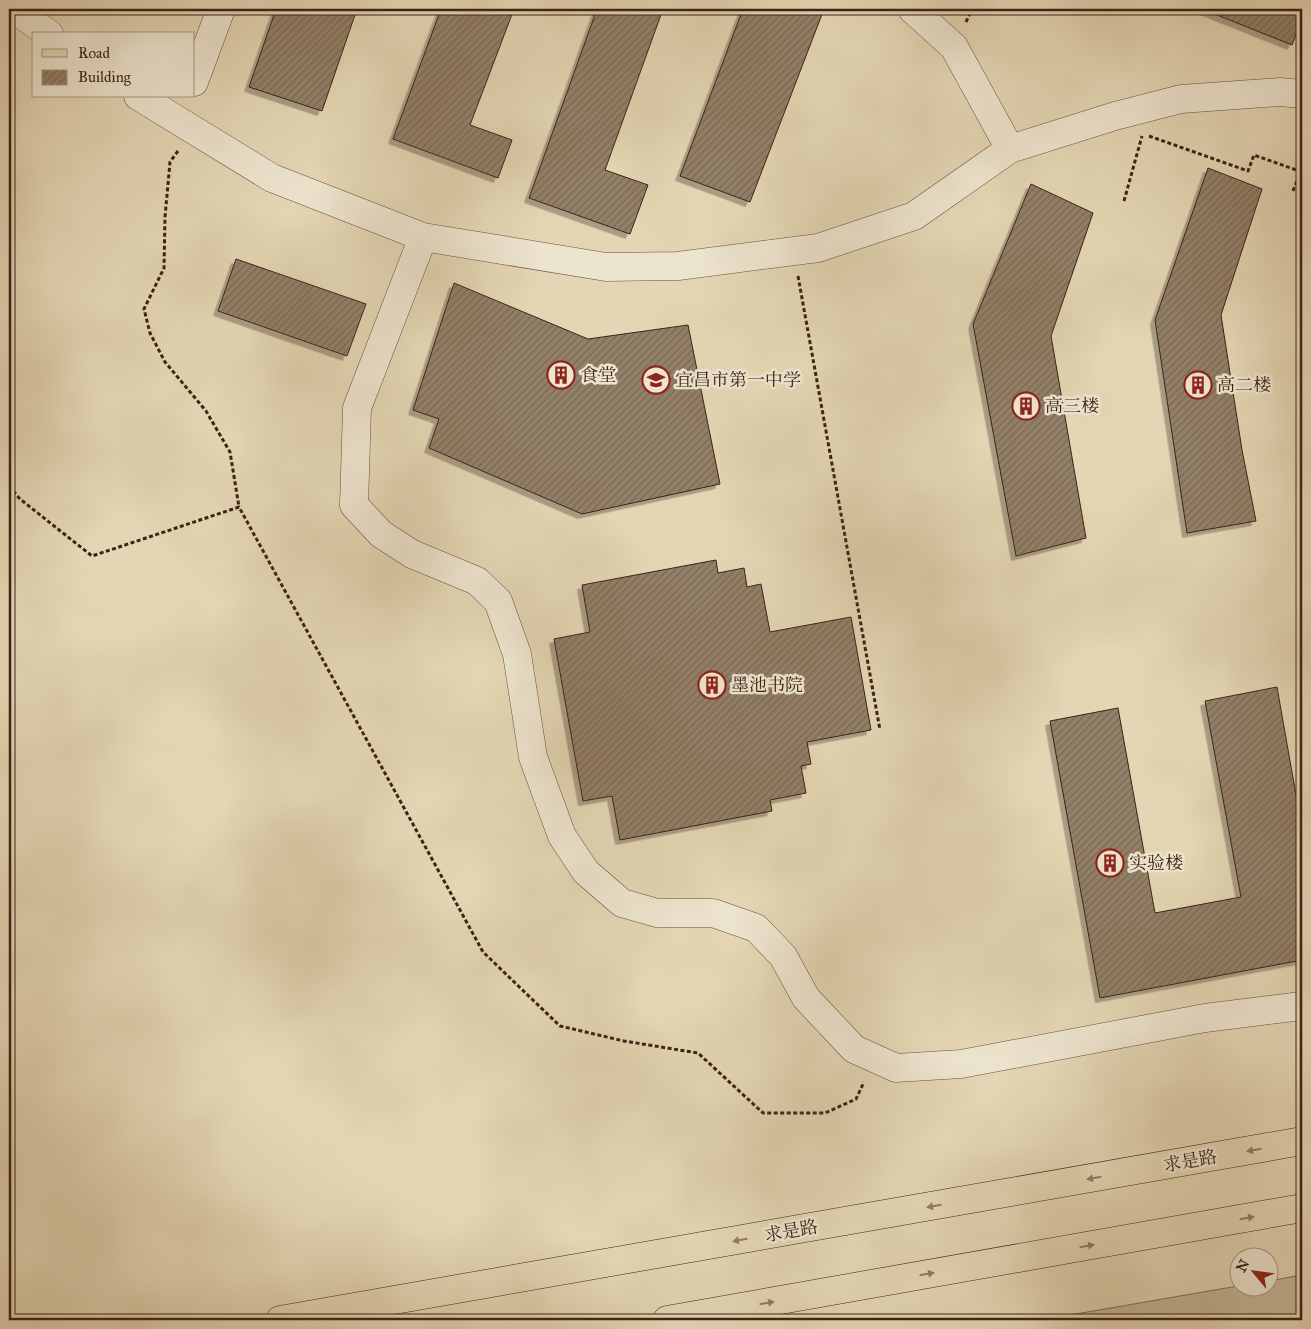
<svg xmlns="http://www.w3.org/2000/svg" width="1311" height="1329" font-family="'IM FELL Great Primer','Noto Serif SC',serif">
<defs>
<pattern id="building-hatch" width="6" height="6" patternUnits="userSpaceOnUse" patternTransform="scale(1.25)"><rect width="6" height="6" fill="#938068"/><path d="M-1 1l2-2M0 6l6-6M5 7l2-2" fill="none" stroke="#796855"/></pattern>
<filter id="shadow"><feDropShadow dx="-4.5" dy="4.5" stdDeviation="0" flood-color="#0004"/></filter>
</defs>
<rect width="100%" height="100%" fill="#e4d6b4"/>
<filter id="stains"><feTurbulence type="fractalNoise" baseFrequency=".004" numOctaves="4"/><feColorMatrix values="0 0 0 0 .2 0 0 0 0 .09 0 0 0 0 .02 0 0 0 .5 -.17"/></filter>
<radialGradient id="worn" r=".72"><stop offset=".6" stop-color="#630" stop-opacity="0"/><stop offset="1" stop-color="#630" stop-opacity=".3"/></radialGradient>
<!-- pitch -->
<path fill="#c7b799" stroke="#826c58" d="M1302,1275v45h-261l197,-34h30l1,-5z"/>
<!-- building -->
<path fill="url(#building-hatch)" stroke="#3c2216" filter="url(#shadow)" d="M276,9h81l-35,102 -73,-24z
M441,9h73l-44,116 42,15 -14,38 -105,-39z
M597,9h66l-58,161 43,15 -18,49 -101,-36z
M743,9h81l-74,193 -70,-26z
M1202,9h100v10l-10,26z
M1208,168l54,21 -41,126 21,135 14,71 -69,12 -32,-213z
M1031,184l62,29 -42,123 35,202 -70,18 -43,-232z
M236,259l130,45 -19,52 -129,-45z
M454,283l134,56 100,-14 32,159 -138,30 -153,-66 10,-29 -26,-9z
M716,560l2,13 26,-5 3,19 14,-3 9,48 81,-15 20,113 -64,12 4,22 -10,2 5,27 -36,7 2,11 -152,29 -8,-44 -29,5 -29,-162 36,-7 -8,-47z
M1277,687l25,142v131l-202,38 -50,-277 68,-13 37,205 86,-16 -36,-196z"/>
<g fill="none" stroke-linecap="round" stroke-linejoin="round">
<!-- minor casing -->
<g stroke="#664f3e" stroke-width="29">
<path id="minor" d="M14,9l35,25
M912,9l42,38 56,102
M194,82l27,-73
M138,96l134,82 151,59 183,30 72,-1 140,-18 96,-32 96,-67 105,-33 66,-17 99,-7 22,2
M423,237l-66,171 -3,97 27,29 31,20 65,27 21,20 19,53 16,103 29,79 24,36 36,31 35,10h56l43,15 27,28 23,42 48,51 42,19 65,-4 244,-46 97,-12"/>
</g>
<!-- major casing -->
<g stroke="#3c2216" stroke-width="29">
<path id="major" d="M280,1320l1022,-179
M667,1320l635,-112"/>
</g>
<!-- path -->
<path stroke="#3c2216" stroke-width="3" stroke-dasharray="4 2.5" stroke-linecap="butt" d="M966,22l6,-13
M1149,136l99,35 6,-16 48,17
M178,151l-8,11 -5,55 -1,51 -20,41 6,24 15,29 41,49 24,41 9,55
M1293,191l9,-23
M1124,201l18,-65
M798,276l82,454
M9,486l11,13 72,57 147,-49 244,445 77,74 64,15 74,12 65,60h62l31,-14 8,-17"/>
<!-- minor -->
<use href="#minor" stroke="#ede4ce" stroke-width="28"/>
<!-- major -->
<use href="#major" stroke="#e4d6b4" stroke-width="28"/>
</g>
<!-- one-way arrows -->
<defs><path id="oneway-solid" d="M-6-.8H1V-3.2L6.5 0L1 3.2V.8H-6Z" transform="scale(1.25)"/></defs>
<g fill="#907c65">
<use href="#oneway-solid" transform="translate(1254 1150) rotate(170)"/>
<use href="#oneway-solid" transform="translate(1094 1178) rotate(170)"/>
<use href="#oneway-solid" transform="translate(934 1206) rotate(170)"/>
<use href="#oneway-solid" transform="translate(1247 1218) rotate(-10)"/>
<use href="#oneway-solid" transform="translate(740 1240) rotate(170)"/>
<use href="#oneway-solid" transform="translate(1087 1246) rotate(-10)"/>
<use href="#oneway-solid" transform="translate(927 1274) rotate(-10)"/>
<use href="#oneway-solid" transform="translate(767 1303) rotate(-10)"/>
</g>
<!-- icons -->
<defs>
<g id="building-ring" transform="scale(1.4375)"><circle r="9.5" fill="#ede4ce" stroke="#8f2418" stroke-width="1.5"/><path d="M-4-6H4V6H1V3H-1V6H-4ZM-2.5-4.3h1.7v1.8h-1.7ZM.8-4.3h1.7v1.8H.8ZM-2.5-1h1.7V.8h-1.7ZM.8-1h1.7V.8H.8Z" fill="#8f2418"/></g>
<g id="school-ring" transform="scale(1.4375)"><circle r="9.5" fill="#ede4ce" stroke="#8f2418" stroke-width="1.5"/><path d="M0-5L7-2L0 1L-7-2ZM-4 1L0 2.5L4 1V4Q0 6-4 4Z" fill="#8f2418"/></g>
</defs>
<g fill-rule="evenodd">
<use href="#building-ring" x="561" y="375"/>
<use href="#school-ring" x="656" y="380"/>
<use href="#building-ring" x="1198" y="385"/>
<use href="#building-ring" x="1026" y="406"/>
<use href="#building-ring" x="712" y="685"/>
<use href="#building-ring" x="1110" y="863"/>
</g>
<g text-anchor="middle" stroke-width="5" stroke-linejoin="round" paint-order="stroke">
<!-- poi labels -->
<g font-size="18" fill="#3c2216" stroke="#ede4ce" text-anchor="start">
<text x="580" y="381">食堂</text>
<text x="675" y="386">宜昌市第一中学</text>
<text x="1217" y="391">高二楼</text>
<text x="1045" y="412">高三楼</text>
<text x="731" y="691">墨池书院</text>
<text x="1129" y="869">实验楼</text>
</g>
<!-- street labels -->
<g font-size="18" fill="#3c2216" stroke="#ede4ce">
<text transform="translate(1190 1161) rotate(-10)" y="6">求是路</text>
<text transform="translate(791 1231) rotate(-10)" y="6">求是路</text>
</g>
</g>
<!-- margin -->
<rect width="1311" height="1329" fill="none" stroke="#e4d6b4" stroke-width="30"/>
<rect x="10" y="10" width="1291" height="1309" fill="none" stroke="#3c2216" stroke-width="2.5"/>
<rect x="15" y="15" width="1281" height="1299" fill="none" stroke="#3c2216"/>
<!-- legend -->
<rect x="32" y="32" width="162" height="65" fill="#ede4ce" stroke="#a69684"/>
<rect x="42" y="49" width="25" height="8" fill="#e4d6b4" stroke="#a69684"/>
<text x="78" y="58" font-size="15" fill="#3c2216">Road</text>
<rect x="42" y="70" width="25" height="15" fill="url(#building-hatch)" stroke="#a69684"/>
<text x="78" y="82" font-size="15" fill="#3c2216">Building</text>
<!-- north arrow -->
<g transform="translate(1254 1272) rotate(299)"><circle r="24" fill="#ede4ce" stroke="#a69684"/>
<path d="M0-4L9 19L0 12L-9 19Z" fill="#8f2418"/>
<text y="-8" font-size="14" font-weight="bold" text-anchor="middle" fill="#3c2216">N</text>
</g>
<rect width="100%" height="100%" filter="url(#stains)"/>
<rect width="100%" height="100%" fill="url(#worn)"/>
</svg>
